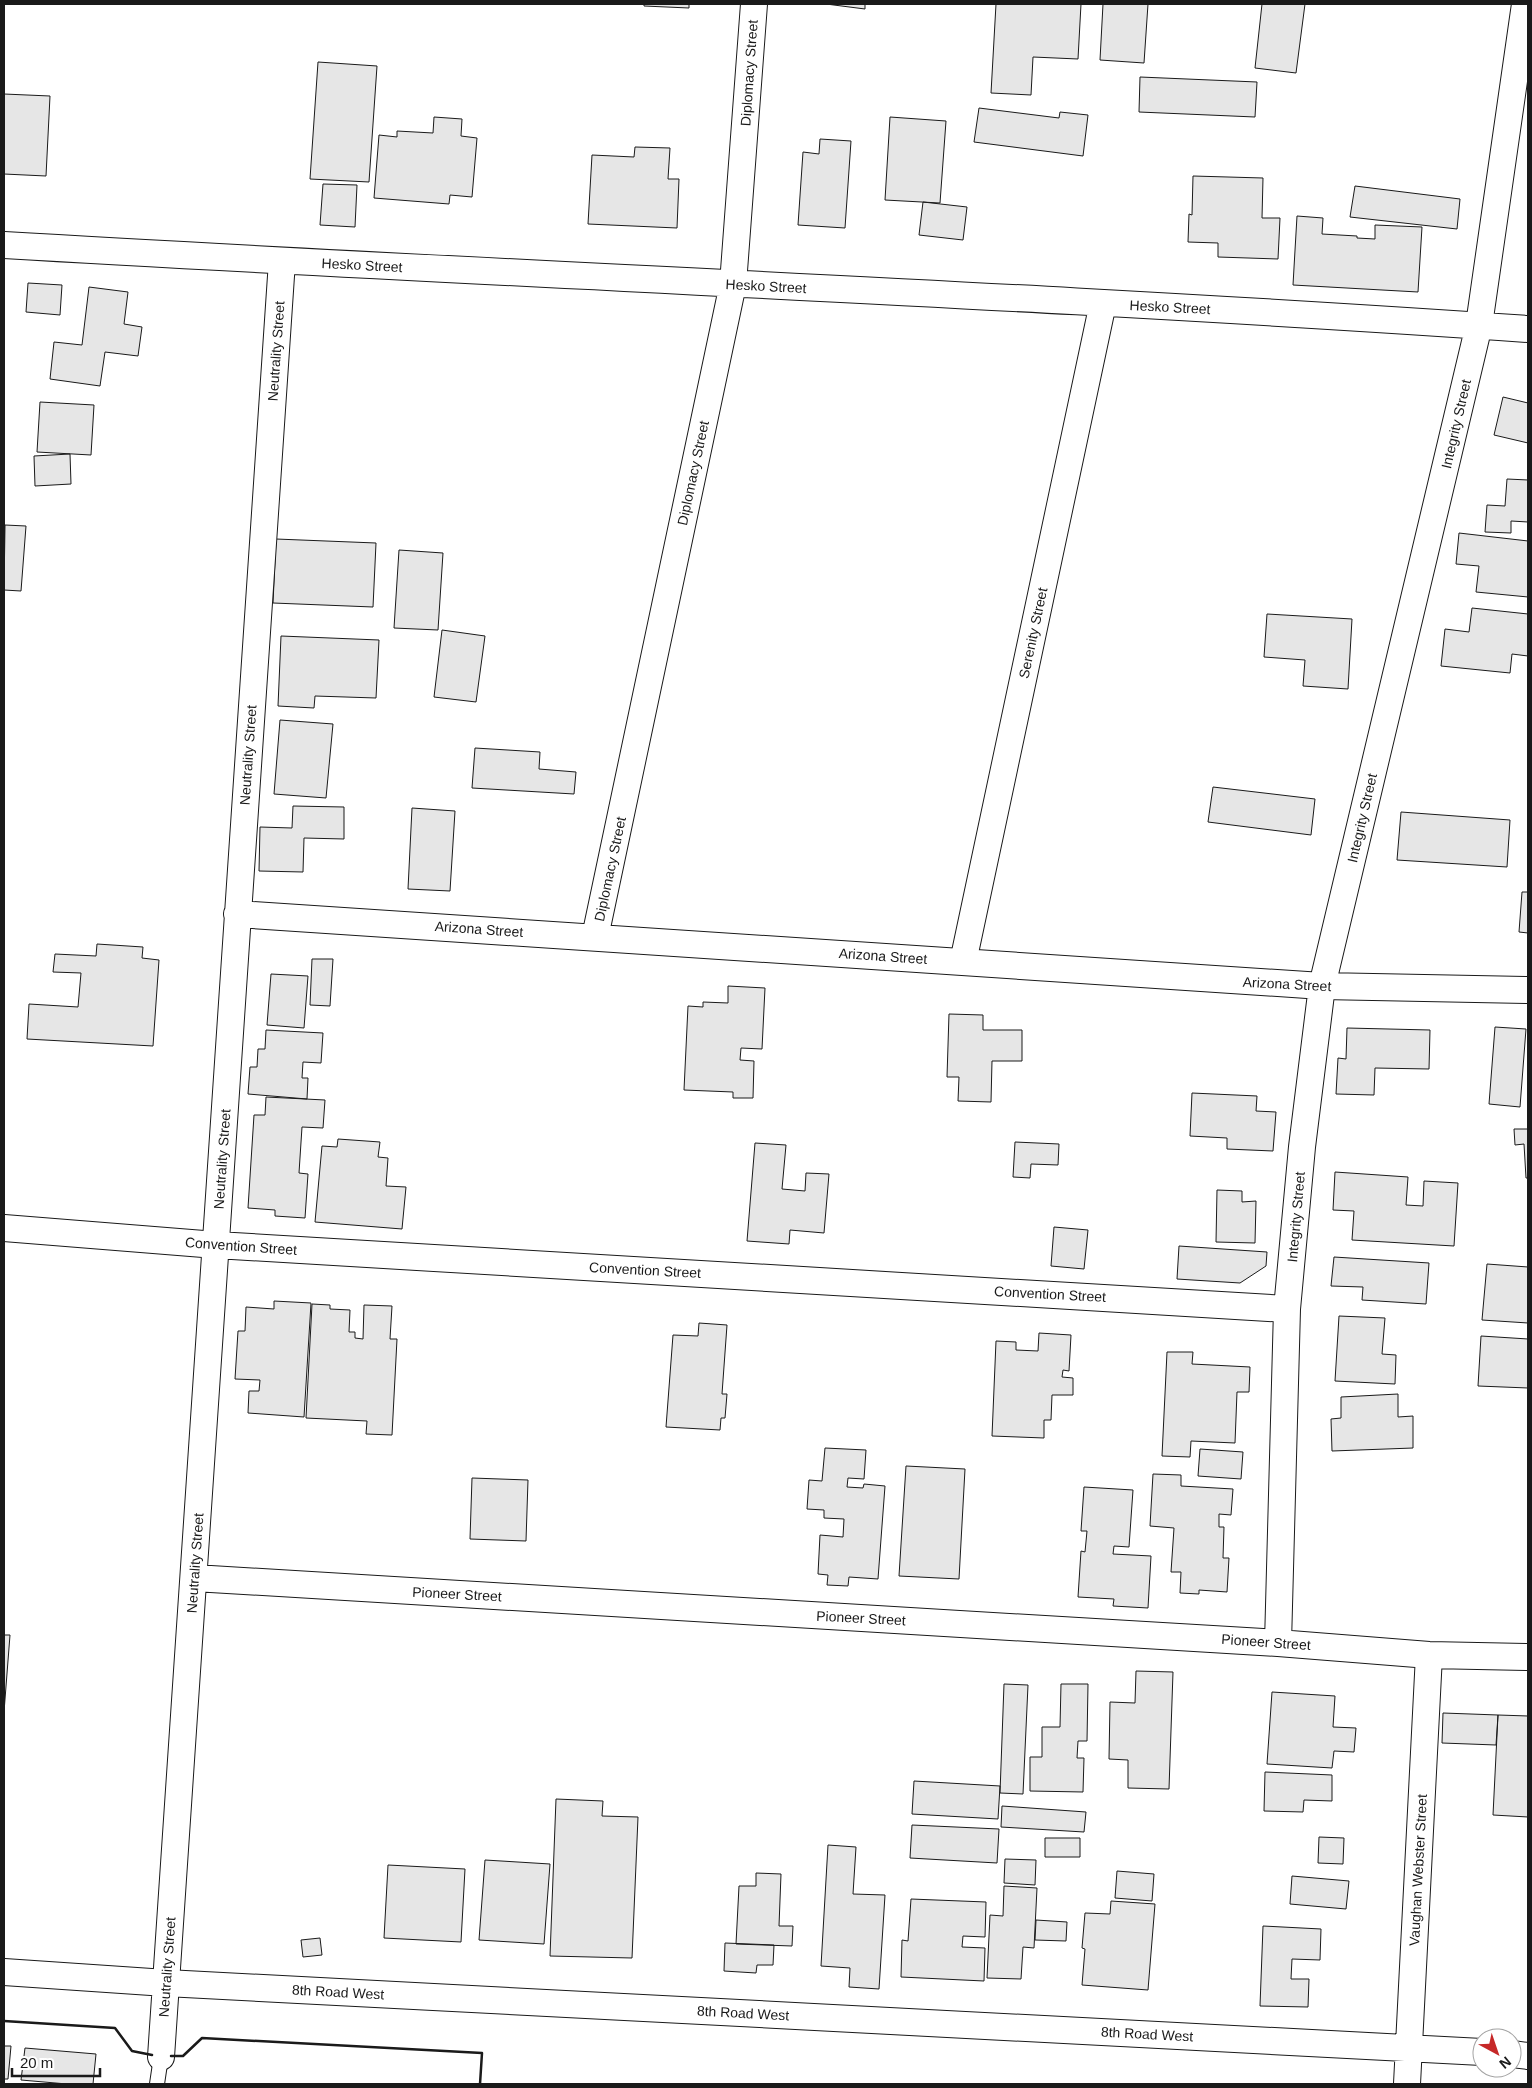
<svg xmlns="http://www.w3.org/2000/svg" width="1532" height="2088" font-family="Helvetica,sans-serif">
<rect width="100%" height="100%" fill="#fff"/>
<!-- building -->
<path fill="#e6e6e6" stroke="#1a1a1a" d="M644,4h45v4l-45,-2z
M826,4h39v5z
M996,4h85l-3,55 -45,-2 -2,38 -40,-2z
M1103,4h45l-4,59 -44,-3z
M1262,4h43l-9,69 -41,-5z
M318,62l59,4 -8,116 -59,-3z
M1140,77l117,5 -2,35 -116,-5z
M4,94l46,2 -4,80 -42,-2z
M979,108l80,10 1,-6 28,3 -5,41 -109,-14z
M434,117l28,2 -1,17 16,2 -5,59 -22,-2 -1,9 -75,-6 5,-63 18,2v-6l36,2z
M890,117l56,4 -6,82 -55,-3z
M820,139l31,2 -6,87 -47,-3 5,-73 16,2z
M635,147l35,1 -2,31h11l-2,49 -89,-4 4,-69 42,2z
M1193,176l70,2 -1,40h18l-2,41 -60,-2v-14l-30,-1 1,-28 3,1z
M323,184l34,1 -2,42 -35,-2z
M1355,186l105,13 -3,30 -107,-12z
M923,202l44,5 -4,33 -44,-5z
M1297,216l26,2 -1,16 35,2v2l18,1v-14l47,2 -4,65 -125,-7z
M28,283l34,2 -2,30 -34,-3z
M89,287l39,5 -4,32 18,3 -4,29 -33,-4 -5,34 -50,-7 4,-37 28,3z
M1503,397l25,6v40l-34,-8z
M40,402l54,3 -3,50 -54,-3z
M70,454l1,30 -36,2 -1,-30z
M1507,479l21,1v42l-17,-1v12l-26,-1 2,-27 18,1z
M5,525l21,1 -5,65 -17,-1z
M1459,533l69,8v56l-52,-5 3,-26 -23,-2z
M276,539l100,4 -3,64 -100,-4z
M399,550l44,3 -5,77 -44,-2z
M1472,608l56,6v42l-16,-2 -2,19 -69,-7 4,-37 24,3z
M1267,614l85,5 -4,70 -45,-3 2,-26 -41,-3z
M442,630l43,6 -9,66 -42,-5z
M281,636l98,4 -3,58 -61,-2 -1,12 -36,-2z
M280,720l53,4 -7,74 -52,-4z
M475,748l65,4 -1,17 37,3 -2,22 -102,-6z
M1213,787l102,12 -4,36 -103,-13z
M293,806l51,1v32l-40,-1 -1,34 -44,-1 1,-44 32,1z
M412,808l43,3 -5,80 -42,-2z
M1401,812l109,8 -3,47 -110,-7z
M1522,892h6v41l-9,-1z
M97,944l46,3 -1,11 17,2 -6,86 -126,-7 2,-35 49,3 3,-34 -28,-1 2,-18 41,2z
M312,959h21l-3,47 -20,-1z
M271,974l37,2 -4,52 -37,-3z
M728,986l37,2 -3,61 -21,-1 -1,12 14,1 -1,37h-20v-6l-49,-2 4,-84 15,1v-5l25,1z
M949,1014l34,1v15h39v31h-30l-1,41 -33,-1 1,-24h-12z
M1495,1027l31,2 -6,78 -31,-3z
M1347,1028l83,2 -1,39 -54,-1 -1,27 -38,-1 2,-36 8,1z
M266,1030l57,3 -2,30 -18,-1 -1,16h6l-1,21 -59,-5 2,-27h7l1,-18h7z
M1192,1093l65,3 -1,15 20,1 -3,39 -46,-2v-11l-37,-2z
M266,1097l59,3 -2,28 -21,-1 -3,46 9,1 -3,44 -30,-2v-6l-27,-2 6,-93h11z
M1514,1129h14v49h-2l-2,-34 -9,1z
M338,1139l42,3 -2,15 10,1 -2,28 20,1 -4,42 -87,-7 7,-76 15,1z
M1015,1142l44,2 -1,21 -27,-1 -1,14 -17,-1z
M755,1143l31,2 -4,44 23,2 1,-18 23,1 -5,59 -34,-3 -1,14 -42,-3z
M1335,1172l73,5 -2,28 17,1 1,-25 34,2 -4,63 -102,-6 2,-29 -21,-1z
M1217,1190l25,1v11l14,-1 -1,42 -39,-1z
M1054,1227l34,3 -4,39 -33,-3z
M1179,1246l88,6 -1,14 -26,17 -63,-4z
M1334,1257l95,6 -3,41 -64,-4 1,-13 -32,-1z
M1487,1264l41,3v56l-46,-3z
M274,1301l37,2 -7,114 -56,-4 1,-22h10l1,-11 -25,-1 3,-48h7l1,-24 28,2z
M312,1304l18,1v4l20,1 -1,22h6v6l8,1 1,-34 28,1 -2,33h7l-5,96 -26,-1 1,-13 -61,-3z
M1339,1316l46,2 -3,36 14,1 -1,29 -60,-3z
M699,1323l28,2 -5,69h5l-2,24h-4l-1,12 -54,-3 7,-92 25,1z
M1039,1333l32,2 -2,36 -6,-1 -1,7 11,1v17h-21l-1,25h-7v18l-52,-2 4,-95 20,1v8l22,1z
M1481,1336l47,3v49l-50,-2z
M1167,1352h26l-1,12 58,3 -1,25h-12l-2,51 -44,-2 -1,16 -28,-1z
M1398,1394v23l15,-1v32l-81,3 -1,-32 10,-1v-21z
M825,1448l41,2 -2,29 -16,-1 -1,9 16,1 1,-4 21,2 -7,93 -29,-2 -1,9 -21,-1 1,-10 -10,-1 2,-39 23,2 1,-18 -20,-1v-8l-17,-1 2,-29 13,1z
M1200,1449l43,3 -2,27 -43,-3z
M906,1466l59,3 -6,110 -60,-3z
M1153,1474l28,1v11l52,3 -2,26 -12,-1v13h5l-1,31h6l-2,34 -28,-2v4l-19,-1 1,-21h-10l3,-44 -24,-2z
M472,1478l56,2 -2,61 -56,-2z
M1084,1487l49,3 -4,57 -15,-1 -1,8 38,2 -3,52 -35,-2 1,-7 -36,-2 3,-46 4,1 2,-21h-6z
M4,1635h6l-6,77z
M1136,1671l37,1 -4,117 -41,-1v-28l-19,-1 1,-57 25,1z
M1004,1684l24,1 -5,109 -23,-1z
M1061,1684h27l-1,57h-9l-1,17h7l-1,34 -53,-1v-34h12v-30h18z
M1272,1692l63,4 -2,31 23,1 -2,24 -20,-1 -2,17 -65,-4z
M1443,1713l55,2 -2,30 -54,-2z
M1498,1715l30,1v101l-35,-2z
M1265,1772l67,3v26l-28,-1 -1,12 -39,-1z
M914,1781l86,5 -2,33 -86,-5z
M556,1799l47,2 -1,15 36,1 -6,141 -82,-2z
M1002,1806l84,6 -2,20 -83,-5z
M912,1825l87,4 -2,34 -87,-5z
M1319,1837l25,1 -1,26 -25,-1z
M1045,1838h35v19h-35z
M828,1845l28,2 -3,47 32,1 -6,94 -30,-2 1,-19 -29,-2z
M1005,1859l31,1 -1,25 -31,-2z
M485,1860l65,4 -6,80 -65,-4z
M388,1865l77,4 -4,73 -77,-4z
M1117,1871l37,3 -2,27 -37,-3z
M756,1873l25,1 -2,52h14l-1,20 -56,-2 3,-58h17z
M1292,1876l57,5 -3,28 -56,-5z
M1004,1886l33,2 -3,60 -11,-1 -2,32 -34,-1 3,-63 13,1z
M911,1899l75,3 -1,35 -22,-1 -1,11 23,1 -1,33 -83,-4 1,-37 6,1z
M1111,1901l44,3 -7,86 -66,-5 3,-36 -3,-1 3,-35 25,1z
M1036,1920l31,2 -1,19 -31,-1z
M1263,1926l58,3 -1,31 -28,-1 -1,20h18l-1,28 -48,-1z
M320,1938l2,17 -19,2 -2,-17z
M725,1943l49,2 -1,20h-16l-1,8 -32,-2z
M4,2046h7l-3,33h-4z
M25,2048l71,6 -3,30h-26l-46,-4z"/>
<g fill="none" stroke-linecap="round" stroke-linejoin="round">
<!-- lane casing -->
<g stroke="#1a1a1a" stroke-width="16">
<path id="lane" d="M157,2084l4,-27"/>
</g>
<!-- street casing -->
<g stroke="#1a1a1a" stroke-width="28">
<path id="street" d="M4,245c508,30 1017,49 1524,84
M237,914l1085,72 206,4
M595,937l138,-653 21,-280
M963,962l140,-659
M4,1228l212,17 1071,64
M194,1578l1084,65 151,12 99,2
M1278,1643l9,-334 15,-162 20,-161 157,-661 46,-321
M4,1972l162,11 1316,69
M1512,2054l16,2
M161,2057l121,-1796
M1407,2084l22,-429"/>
</g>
<!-- lane -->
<use href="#lane" stroke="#fff" stroke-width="14"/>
<!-- street -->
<use href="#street" stroke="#fff" stroke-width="26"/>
<!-- wall -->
<path stroke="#1a1a1a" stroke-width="2.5" d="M4,2021l111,7 17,23 20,4
M171,2056h12l19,-18 280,15 -2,31"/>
</g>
<g text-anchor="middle" stroke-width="4" stroke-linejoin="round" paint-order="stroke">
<!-- street labels -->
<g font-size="14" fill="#1a1a1a" stroke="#fff">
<text transform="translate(749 73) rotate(-86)" y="5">Diplomacy Street</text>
<text transform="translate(362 265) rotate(3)" y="5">Hesko Street</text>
<text transform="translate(766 286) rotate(3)" y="5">Hesko Street</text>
<text transform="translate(1170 307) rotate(3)" y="5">Hesko Street</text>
<text transform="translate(276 351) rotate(-86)" y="5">Neutrality Street</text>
<text transform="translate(1456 424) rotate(-77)" y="5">Integrity Street</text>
<text transform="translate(693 473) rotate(-78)" y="5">Diplomacy Street</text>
<text transform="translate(1033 633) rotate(-78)" y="5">Serenity Street</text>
<text transform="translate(248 755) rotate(-86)" y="5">Neutrality Street</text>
<text transform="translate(1362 818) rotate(-77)" y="5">Integrity Street</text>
<text transform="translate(610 869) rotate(-78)" y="5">Diplomacy Street</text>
<text transform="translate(479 929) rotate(4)" y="5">Arizona Street</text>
<text transform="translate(883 956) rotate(4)" y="5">Arizona Street</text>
<text transform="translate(1287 984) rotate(3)" y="5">Arizona Street</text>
<text transform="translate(222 1159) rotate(-86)" y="5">Neutrality Street</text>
<text transform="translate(1296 1217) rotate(-85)" y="5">Integrity Street</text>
<text transform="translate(241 1246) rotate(4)" y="5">Convention Street</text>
<text transform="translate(645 1270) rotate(3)" y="5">Convention Street</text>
<text transform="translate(1050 1294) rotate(3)" y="5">Convention Street</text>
<text transform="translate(195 1563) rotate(-86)" y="5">Neutrality Street</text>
<text transform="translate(457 1594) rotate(3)" y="5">Pioneer Street</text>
<text transform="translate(861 1618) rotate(3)" y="5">Pioneer Street</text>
<text transform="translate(1266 1642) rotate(4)" y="5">Pioneer Street</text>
<text transform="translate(1418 1870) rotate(-87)" y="5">Vaughan Webster Street</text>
<text transform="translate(167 1967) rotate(-86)" y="5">Neutrality Street</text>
<text transform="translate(338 1992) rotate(3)" y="5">8th Road West</text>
<text transform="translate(743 2013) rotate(3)" y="5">8th Road West</text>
<text transform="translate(1147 2034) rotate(3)" y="5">8th Road West</text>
</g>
</g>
<!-- border -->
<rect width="1532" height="2088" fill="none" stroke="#1a1a1a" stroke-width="10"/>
<!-- north arrow -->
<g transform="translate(1497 2053) rotate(140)"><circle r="24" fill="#ffffff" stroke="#a3a3a3"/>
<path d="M0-4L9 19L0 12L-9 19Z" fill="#c62828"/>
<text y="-8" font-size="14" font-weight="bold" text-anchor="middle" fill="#1a1a1a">N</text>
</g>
<!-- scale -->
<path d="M12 2068v8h88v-8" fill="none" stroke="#1a1a1a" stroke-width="2.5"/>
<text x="20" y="2068" font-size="15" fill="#1a1a1a" stroke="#ffffff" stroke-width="4" paint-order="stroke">20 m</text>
</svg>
